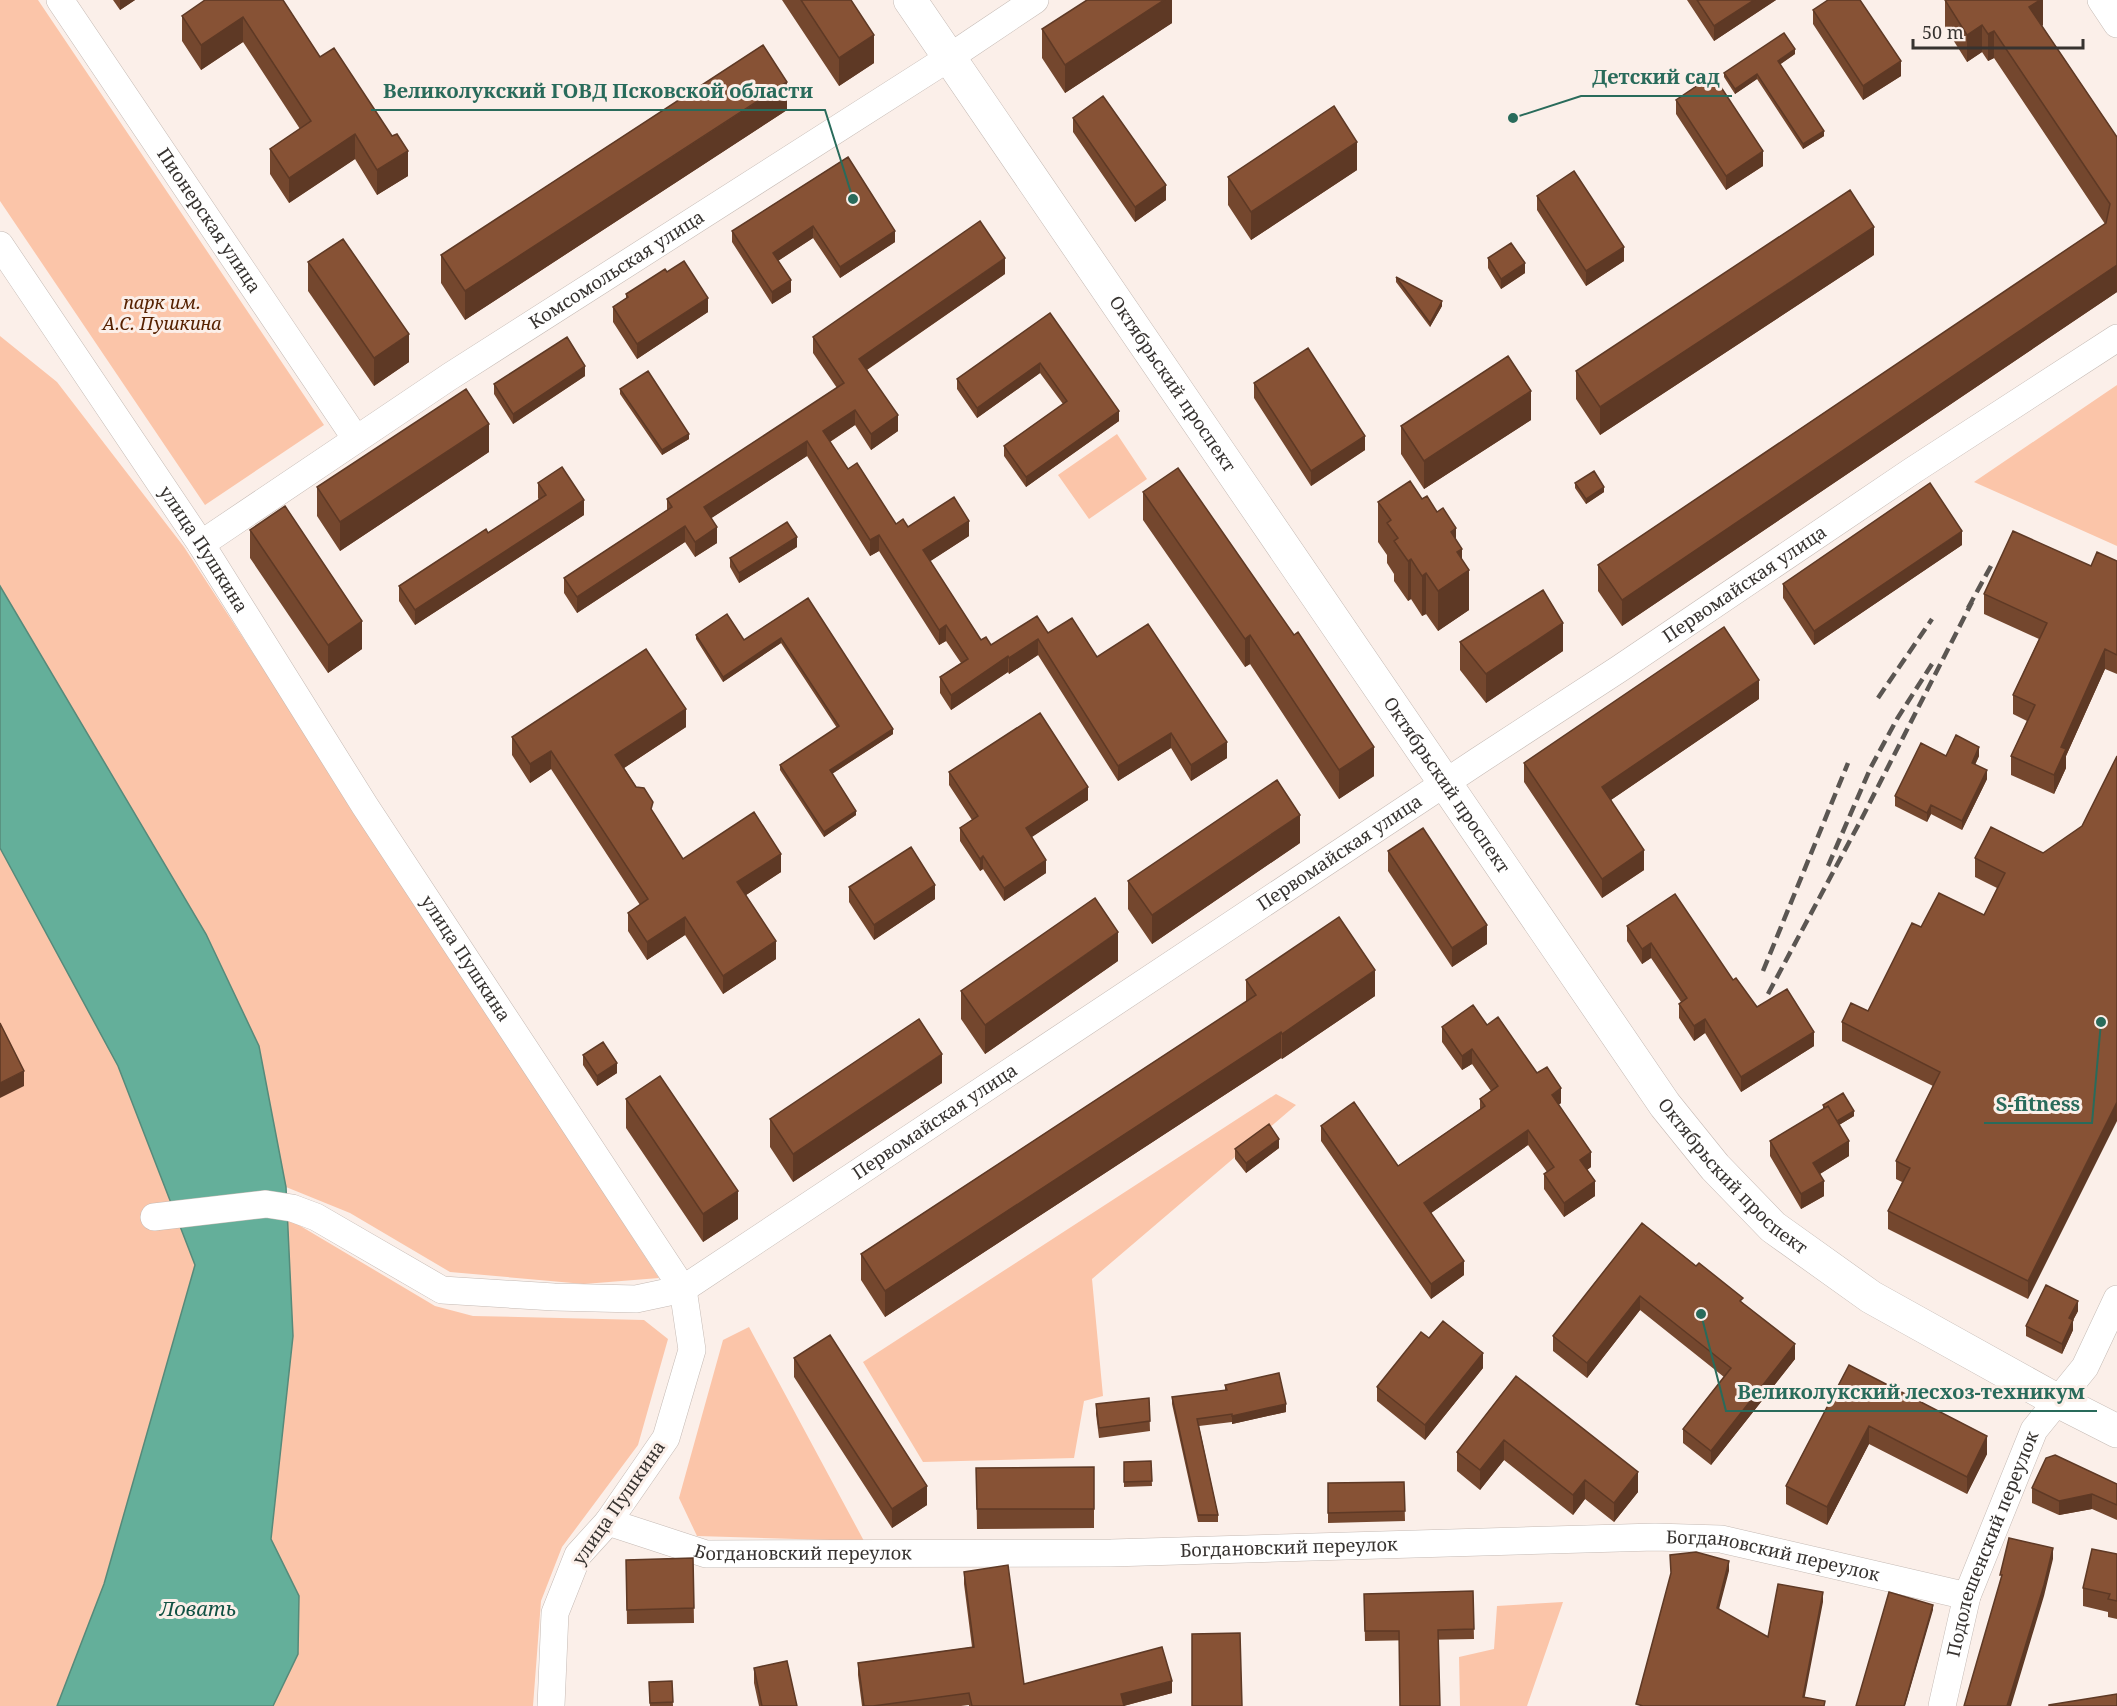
<svg xmlns="http://www.w3.org/2000/svg" width="2117" height="1706" font-family="'Noto Serif',serif">
<rect width="100%" height="100%" fill="#fbefe9"/>
<!-- green -->
<path fill="#fbc5a9" d="M0,0h38l286,425 -119,80 -205,-304z
M0,336l57,46 127,165 475,731 -75,6 -134,-12 -100,-59 -64,-26 -27,-141 -53,-112 -206,-348z
M2117,385v161l-143,-64z
M1117,434l30,45 -58,40 -31,-44z
M0,848l118,218 77,199 -91,319 -47,122h-57z
M1276,1094l20,11 -204,174 11,117 -19,5 -10,57 -151,4 -60,-100z
M287,1218l148,88 38,10 171,4 24,19 -30,106 -76,102 -21,54 -8,105h-260l25,-52 1,-58 -28,-57 22,-203z
M749,1327l115,214 -167,-5 -18,-38 44,-158z
M1563,1602l-36,104h-67l-1,-49 35,-8 3,-43z"/>
<!-- water -->
<path fill="#64af9a" stroke="#568a7a" stroke-width="1.5" d="M0,586l206,348 53,112 27,141 7,149 -22,203 28,57 -1,58 -25,52h-216l47,-122 91,-319 -77,-199 -118,-218z"/>
<g fill="none" stroke-linecap="round" stroke-linejoin="round">
<!-- minor casing -->
<g stroke="#c5bab4" stroke-width="28">
<g id="minor">
<path id="s1" d="M60,0l296,439"/>
<path d="M2101,0l16,24"/>
<path id="s2" d="M0,245l201,299 164,262 318,483 9,61 -26,88 -58,84 -30,33 -23,58 -4,93"/>
<path id="s3" d="M201,544l248,-167 501,-320 85,-57"/>
<path id="s4" d="M154,1217l112,-13 26,4 24,9 126,73 112,7 82,2 47,-10 795,-528 141,-92 293,-198 205,-133"/>
<path id="s5" d="M608,1522l98,32 405,-1 544,-16 66,2 246,57"/>
<path id="s6" d="M1942,1706l25,-110 67,-166 51,-63 32,-68"/>
</g>
</g>
<!-- primary casing -->
<g stroke="#c5bab4" stroke-width="34">
<g id="primary">
<path id="s7" d="M910,0l755,1105 50,62 58,60 98,70 187,104 59,30"/>
</g>
</g>
<!-- minor -->
<use href="#minor" stroke="#fff" stroke-width="27"/>
<!-- primary -->
<use href="#primary" stroke="#fff" stroke-width="33"/>
<!-- rail -->
<path stroke="#5b5652" stroke-width="4.5" stroke-dasharray="12 6" stroke-linecap="butt" d="M1968,608l23,-42
M1878,698l54,-79
M1828,866l43,-99 26,-48 35,-55
M1763,971l85,-208
M1768,994l94,-176 110,-216"/>
</g>
<!-- wall -->
<path fill="#74472e" d="M113,0h22l-15,10z
M283,0l37,57 88,119 -31,19 -22,-36 -66,44 -19,-29v-25l30,-20 -57,-87 -42,28 -19,-29v-25z
M782,0h69l23,63 -35,23z
M1172,0v23l-107,70 -23,-35v-29z
M1687,0h89l-62,41z
M1945,0h98v25l-1,1 75,111v155l-495,334 -24,-35v-26l507,-341 -111,-166 -6,3 -6,-9 -15,10 -22,-35z
M1813,10l88,66 -38,24 -50,-76z
M1795,54l-15,10 44,72 -21,13 -46,-70 -22,15 -11,-17v-4z
M1676,100l87,66 -37,24 -50,-76z
M787,110l-322,210 -24,-37v-28z
M1073,118l93,82 -31,22 -62,-90z
M848,157l47,85 -55,36 -27,-40 -35,23 13,31 -19,12 -40,-62v-11z
M1357,170l-106,70 -23,-35v-28z
M1537,196l87,65 -38,25 -49,-76z
M1874,255l-274,180 -24,-36v-28z
M1488,258l37,15 -24,16 -13,-21z
M308,262l101,100 -35,24 -66,-95z
M667,272l41,40 -71,47 -24,-37v-15l13,-9v-4z
M1005,274l-138,96 31,61 -27,19 -16,-25 -25,17 18,27 48,55 12,3 61,9 -39,25 51,79 10,5 57,-12 49,24 130,101 -36,23 -20,-33 -53,33 -80,-126 -29,19 -1,-2 -57,38 -11,-17v-16l21,-14 -15,-22 -7,4 -60,-94 -9,5 -63,-100 -96,62 6,25 -22,14 -10,-15 -108,71 -13,-20v-15l103,-68v-11l170,-111 -24,-35v-16z
M1396,277l46,29 -12,21 -34,-45z
M1050,313l69,108 -93,66 -22,-31v-10l59,-42 -23,-31 -63,45 -20,-29v-10z
M585,376l-72,48 -19,-30v-10z
M1254,383l111,67 -54,36 -57,-88z
M620,389l69,50 -27,16 -42,-61z
M1531,420l-107,69 -23,-35v-28z
M489,452l-149,99 -23,-35v-29z
M538,483l46,32 -169,110 -16,-24v-15l89,-53 51,-33 -1,-2z
M1575,483l29,9 -18,12 -11,-16z
M1143,492l231,284 -35,23 -89,-135 -5,3 -102,-147z
M1422,499l15,13 19,28 6,20 7,50 -31,21 -12,-17 -4,2 -11,-17 -3,2 -14,-20v-7l-7,-11v-8l-9,-13v-40z
M250,530l112,119 -34,24 -78,-115z
M1962,545l-148,100 -31,-47v-14z
M797,547l-58,36 -9,-16v-9z
M2117,561v113l-12,-5 -39,87v12l-12,26 -43,-19v-19l16,-35 -14,-7v-19l26,-56 -55,-25v-20l107,-28z
M808,598l85,136 -61,40 24,41 -32,22 -44,-67v-5l57,-37 -56,-85 -58,39 -27,-43v-4l48,5z
M1460,642l103,9 -77,52 -26,-33z
M1759,699l-148,101 33,70 -42,28 -78,-116v-19z
M686,727l-62,41 29,44 30,47 98,13 -35,23 30,64 -53,35 -38,-59 -38,25 -19,-29v-18l12,-8 -89,-136 -21,14 -18,-28v-18z
M1946,756h33l-4,8 12,15 -25,51 -31,-16 -4,8 -32,-16v-10z
M949,772l139,28 -57,37 15,36 -42,28 -21,-32 -3,2 -20,-30v-13l12,-8 -23,-35z
M1300,843l-148,101 -24,-35v-28z
M1388,851l99,93 -35,23 -64,-96z
M2043,853l-15,446 -140,-70v-18l14,-29 -6,-3v-18l37,-75 -91,-45v-19l26,-11 53,-84 63,-12 13,-27 -22,-11v-19z
M849,887l86,12 -61,41 -25,-38z
M1627,926l106,54 24,27 57,39 -73,46 -36,-59 -11,8 -15,-23v-14l2,-2 -30,-44 -9,6 -15,-23z
M1118,961l-133,93 -24,-35v-28z
M1246,980l129,16 -93,63 -1,-1 -396,259 -24,-37v-26l385,-252z
M1487,1025l50,48 24,30 -3,2 33,62 -4,3 8,26 -31,21 -20,-28v-15l3,-2 -19,-27 -97,68 33,62 -33,24 -110,-158v-15l77,40 82,-57v-10l11,-8 -19,-27 -10,6 -20,-28v-15z
M583,1055l34,18 -20,13 -14,-21z
M942,1083l-149,99 -23,-35v-28z
M626,1099l112,120 -35,23 -77,-114z
M1823,1105l31,11 -15,9 10,31 -29,18 4,22 -23,13 -31,-53v-15l53,-32z
M1279,1148l-33,25 -11,-14v-10z
M1642,1223l101,80 52,56 -84,106 -28,-22v-14l41,-52 -84,-67 -53,68 -34,-27v-15z
M2078,1311l-5,9v10l-11,24 -36,-18v-10z
M1429,1338l54,30 -58,72 -48,-39v-14z
M794,1358l133,147 -35,23 -98,-151z
M1849,1365l138,89 -20,40 -98,-50 -42,81 -41,-21v-18z
M1516,1376l122,116 -24,30 -29,-23 -12,16 -69,-55 -24,30 -23,-19v-19z
M1225,1385l61,27 -54,12v-2l-33,4 19,89v7h-20l-26,-118v-7l53,-6z
M1149,1398l1,33 -51,7 -3,-24v-10z
M1151,1461l1,25 -28,1v-25z
M1094,1467v61l-117,1 -1,-61z
M1404,1482l1,39 -77,2v-40z
M2117,1484v36l-25,-11 -33,6 -27,-12v-15z
M2117,1554v65l-9,-2v-5l-25,-6v-18z
M693,1558l1,65 -67,1 -1,-64z
M964,1572l60,112 148,9 -48,13h-155v-1l-8,1h-99l-4,-31v-12l114,-16 -8,-63z
M1473,1591l1,48 -109,2 -1,-47z
M754,1668l43,38h-38l-5,-23z
M672,1681l1,25h-23l-1,-24z"/>
<!-- shaded-wall -->
<path fill="#5e3925" d="M120,0h15l-15,10z
M1164,0h8v23l-107,70v-28z
M1754,0h22l-62,41v-15z
M2040,0h3v25l-14,9v-27z
M243,17v25l-42,28v-25z
M1982,25v27l-15,10v-27z
M1994,31v27l-6,3v-27z
M874,35v28l-35,23v-28z
M1795,49v5l-17,12v-5z
M1901,61v15l-38,24v-14z
M1757,74v5l-22,15v-5z
M787,82v28l-322,210v-29z
M1824,131v5l-21,13v-5z
M355,134v25l-66,44v-25z
M1357,142v28l-106,70v-28z
M408,151v25l-31,19v-25z
M1763,151v15l-37,24v-14z
M1166,185v15l-31,22v-15z
M813,226v12l-40,26v-11z
M1874,227v28l-274,180v-28z
M895,231v11l-55,36v-11z
M1624,247v14l-38,25v-15z
M1005,258v16l-146,101v-16z
M1525,263v10l-24,16v-10z
M2117,265v27l-495,334v-26z
M791,280v12l-19,12v-12z
M708,298v14l-71,47v-15z
M1442,301v5l-12,21v-4z
M409,334v28l-35,24v-28z
M1040,363v10l-63,45v-10z
M585,366v10l-72,48v-10z
M1531,391v29l-107,69v-28z
M855,410v15l-32,21v-15z
M1119,411v10l-93,66v-10z
M898,415v16l-27,19v-16z
M489,424v28l-149,99v-29z
M689,434v5l-27,16v-5z
M1365,436v14l-54,36v-15z
M807,441v15l-103,67v-16z
M1604,487v5l-18,12v-5z
M584,500v15l-169,110v-15z
M969,521v15l-46,30v-16z
M685,526v16l-108,71v-16z
M717,527v16l-22,14v-15z
M1456,528v40l-5,-36z
M1962,531v14l-148,100v-14z
M879,535v16l-9,5v-16z
M797,537v10l-58,36v-10z
M1462,549v25l7,-4v40l-31,21v-40l19,-39z
M1411,559v40l-3,2v-40z
M1426,573v41l-4,2v-40z
M362,621v28l-34,24v-28z
M1563,623v28l-77,52v-29z
M946,625v16l-7,4v-15z
M1250,635v29l-5,3v-28z
M781,638v5l-58,39v-5z
M1038,639v16l-29,19v-16z
M2105,649v20l-39,87v12l-12,26v-19l7,-28z
M1008,656v16l-57,38v-15z
M1759,680v19l-157,107v-19z
M686,709v18l-71,47v-19z
M893,729v5l-63,41v-5z
M1171,733v15l-53,33v-15z
M1227,742v16l-36,23v-16z
M1374,747v29l-35,23v-29z
M1979,747v9l-7,16v-9z
M551,751v18l-21,14v-19z
M1987,770v9l-25,51v-9z
M1088,787v13l-62,41v-13z
M1931,805v9l-4,8v-9z
M856,811v4l-32,22v-5z
M1300,815v28l-148,101v-29z
M1644,850v20l-42,28v-19z
M781,854v18l-44,29v-19z
M983,856v13l-3,2v-12z
M1046,860v13l-42,28v-13z
M935,885v14l-61,41v-15z
M685,917v18l-38,25v-18z
M1487,925v19l-35,23v-19z
M1118,932v29l-133,93v-29z
M776,941v18l-53,35v-18z
M1651,943v15l-9,6v-15z
M1375,970v26l-93,63v-25z
M1705,1019v14l-11,8v-15z
M1281,1032v26l-396,259v-26z
M1814,1032v14l-73,46v-15z
M1472,1049v15l-10,6v-14z
M942,1054v29l-149,99v-28z
M617,1063v10l-20,13v-10z
M24,1071v15l-24,12v-15z
M1561,1088v15l-9,6v-14z
M2117,1102v19l-89,178v-18z
M1854,1111v5l-20,12v-5z
M1528,1130v15l-104,73v-15z
M1279,1139v9l-33,25v-10z
M1849,1141v15l-36,22v-15z
M1591,1152v15l-11,8v-15z
M1595,1181v15l-31,21v-14z
M1824,1181v15l-23,13v-15z
M738,1191v28l-35,23v-28z
M1464,1261v14l-33,24v-15z
M1640,1296v14l-53,68v-15z
M2078,1301v10l-9,17v-10z
M2073,1320v10l-11,24v-10z
M1795,1344v15l-84,106v-14z
M1483,1353v15l-58,72v-15z
M1286,1404v8l-54,12v-8z
M1869,1426v18l-42,81v-18z
M1987,1436v18l-20,40v-17z
M1504,1440v20l-24,30v-20z
M1638,1472v20l-24,30v-19z
M1585,1480v19l-12,16v-20z
M927,1486v19l-35,23v-19z
M2092,1494v15l-33,6v-14z
M2053,1548v11l-9,37 -33,110h-4z
M1729,1561v10l-12,46v-9z
M1823,1592v10l-20,104v-9z
M1933,1605v5l-28,96h-1z
M1172,1681v12l-49,13 -2,-12z"/>
<!-- building -->
<path fill="#875235" stroke="#5e3925" stroke-width="1.5" d="M205,0h78l37,57 14,-9 58,88 5,-2 11,17 -31,19 -22,-36 -66,44 -19,-29 41,-28 -68,-104 -42,28 -19,-29z
M801,0h50l23,35 -35,23z
M1087,0h77l-99,65 -23,-36z
M1697,0h57l-40,26z
M1828,0h32l41,61 -38,25 -50,-76z
M1945,0h95l-11,7 88,130v128l-495,335 -24,-35 508,-342 4,-19 -116,-173 -6,3 -6,-9 -15,10z
M1784,33l11,16 -17,12 46,70 -21,13 -46,-70 -22,15 -11,-16z
M763,45l24,37 -322,209 -24,-36z
M1713,75l50,76 -37,25 -50,-76z
M1103,96l63,89 -31,22 -62,-89z
M1334,106l23,36 -106,70 -23,-35z
M848,157l47,74 -55,36 -27,-41 -40,27 18,27 -19,12 -40,-61z
M1574,171l50,76 -38,24 -49,-75z
M1850,190l24,37 -274,180 -24,-36z
M980,221l25,37 -146,101 39,56 -27,19 -16,-24 -32,21 25,38 9,-6 39,61 7,-5 5,8 46,-30 15,24 -46,29 58,90 5,-3 5,8 46,-29 11,17 24,-15 25,39 51,-33 79,118 -36,23 -20,-32 -53,33 -80,-127 -29,19 -1,-2 -57,39 -11,-18 28,-18 -22,-34 -7,5 -60,-95 -9,5 -63,-99 -103,66 13,20 -22,15 -10,-16 -108,71 -13,-19 108,-71 -5,-8 177,-116 -31,-46z
M343,239l66,95 -35,24 -66,-96z
M1511,243l14,20 -24,16 -13,-21z
M684,261l24,37 -71,46 -24,-37 15,-10 -2,-3 39,-25 2,3z
M1396,277l46,24 -12,22z
M1050,313l69,98 -93,66 -22,-31 63,-45 -27,-38 -63,45 -20,-29z
M567,337l18,29 -72,48 -19,-30z
M1308,348l57,88 -54,35 -57,-88z
M1508,356l23,35 -107,70 -23,-35z
M648,371l41,63 -27,16 -42,-61z
M466,389l23,35 -149,98 -23,-35z
M562,467l22,33 -169,110 -16,-24 87,-57 2,4 58,-38 -8,-12z
M1178,468l116,167 4,-3 76,115 -35,23 -89,-135 -5,4 -102,-147z
M1594,471l10,16 -18,12 -11,-16z
M1410,481l12,18 5,-3 10,16 6,-4 13,20 -5,4 11,17 -5,3 12,18 -31,21 -12,-18 -4,3 -11,-17 -3,2 -14,-20 4,-3 -11,-15 4,-3 -13,-18z
M1930,483l32,48 -148,100 -31,-47z
M285,506l77,115 -34,24 -78,-115z
M787,522l10,15 -58,36 -9,-15z
M2013,531l78,35 6,-14 20,9v94l-12,-6 -44,98 5,2 -12,26 -43,-19 24,-51 -22,-10 34,-72 -63,-29z
M1543,590l20,33 -77,51 -26,-32z
M808,598l85,131 -63,41 26,41 -32,21 -44,-67 59,-39 -58,-88 -58,39 -27,-42 31,-21 17,26z
M1724,627l35,53 -157,107 42,63 -42,29 -78,-116z
M646,649l40,60 -71,46 21,32 8,1 9,14 -2,7 32,50 71,-47 27,42 -44,28 39,59 -53,35 -38,-59 -38,25 -19,-29 20,-14 -97,-148 -21,13 -18,-27z
M1040,713l48,74 -62,41 20,32 -42,28 -21,-32 -3,3 -20,-31 18,-12 -29,-44z
M1956,735l23,12 -7,16 15,7 -25,51 -31,-16 -4,8 -32,-17 26,-53 25,13z
M2117,756v346l-89,179 -140,-70 22,-43 -14,-7 44,-89 -98,-50 9,-19 17,8 44,-88 9,4 18,-34 45,22 21,-42 -30,-15 16,-31 52,26 39,-27z
M1277,780l23,35 -148,100 -24,-34z
M1423,828l64,97 -35,23 -64,-97z
M911,847l24,38 -61,40 -25,-38z
M1675,894l58,86 3,-2 21,29 30,-18 27,43 -73,45 -36,-58 -11,7 -15,-22 8,-6 -36,-55 -9,6 -15,-23z
M1095,898l23,34 -133,93 -24,-34z
M1339,917l36,53 -93,64 -1,-2 -396,259 -24,-37 395,-259 -10,-15z
M1473,1005l14,20 11,-8 39,56 10,-6 14,21 -9,7 39,57 -11,8 15,21 -31,22 -20,-29 10,-7 -26,-37 -104,73 40,58 -33,23 -110,-158 33,-24 44,64 87,-60 -5,-7 18,-13 -26,-37 -10,7 -20,-29z
M919,1019l23,35 -149,100 -23,-35z
M0,1023l24,48 -24,12z
M603,1042l14,21 -20,13 -14,-21z
M660,1076l78,115 -35,23 -77,-115z
M1843,1093l11,18 -17,10 -9,-15 -3,2 -2,-3z
M1828,1106l21,35 -36,22 11,18 -23,13 -31,-53z
M1269,1124l10,15 -33,24 -11,-14z
M1642,1223l54,43 3,-3 44,35 -3,3 55,43 -84,107 -28,-22 48,-61 -91,-72 -53,67 -34,-27z
M2046,1285l32,16 -9,17 4,2 -11,24 -36,-18z
M1443,1321l40,32 -58,72 -48,-38 44,-55 8,6z
M830,1335l97,151 -35,23 -98,-151z
M1849,1365l138,71 -20,41 -98,-51 -42,81 -41,-21z
M1279,1373l7,31 -54,12v-2l-35,5 21,96h-20l-26,-118 55,-7 -2,-5z
M1516,1376l122,96 -24,31 -29,-23 -12,15 -69,-55 -24,30 -23,-18z
M1149,1398l1,23 -51,7 -3,-24z
M2055,1455l62,29v21l-25,-11 -33,7 -27,-13 14,-30z
M1151,1461l1,20 -28,1v-20z
M1094,1467v42h-117l-1,-41z
M1404,1482l1,29 -77,2v-30z
M2009,1538l44,10 -9,37 -37,121h-43l38,-131h-2z
M2092,1549l25,5v47l-9,-2 2,-5 -27,-6z
M1696,1552l33,9 -12,47 51,29 10,-53 45,8 -20,105 22,4 -1,5h-181l-7,-2 35,-131 -1,-18z
M693,1558l1,50 -67,2 -1,-50z
M1008,1565l16,119 138,-37 10,34 -51,13 3,12h-152l-3,-13 -96,13h-9l-6,-43 116,-16 -10,-75z
M1473,1591l1,38 -36,1 2,76h-40l-1,-75h-34l-1,-37z
M1889,1592l44,13 -29,101h-48z
M1240,1633l2,73h-50v-72z
M787,1661l10,45h-35l-8,-38z
M672,1681l1,21 -23,1 -1,-21z
M2117,1694v12h-68v-1z"/>
<g text-anchor="middle" stroke-width="6" stroke-linejoin="round" paint-order="stroke">
<!-- street labels -->
<g font-size="18" fill="#373330" stroke="#fbefe9">
<text dy="6" stroke="none"><textPath href="#s1" startOffset="266">Пионерская улица</textPath></text>
<text dy="6" stroke="none"><textPath href="#s3" startOffset="498">Комсомольская улица</textPath></text>
<text dy="6" stroke="none"><textPath href="#s7" startOffset="465">Октябрьский проспект</textPath></text>
<text dy="6" stroke="none"><textPath href="#s2" startOffset="366">улица Пушкина</textPath></text>
<text dy="6" stroke="none"><textPath href="#s4" startOffset="1827">Первомайская улица</textPath></text>
<text dy="6" stroke="none"><textPath href="#s7" startOffset="951">Октябрьский проспект</textPath></text>
<text dy="6" stroke="none"><textPath href="#s4" startOffset="1341">Первомайская улица</textPath></text>
<text dy="6" stroke="none"><textPath href="#s2" startOffset="852">улица Пушкина</textPath></text>
<text dy="6" stroke="none"><textPath href="#s4" startOffset="855">Первомайская улица</textPath></text>
<text dy="6" stroke="none"><textPath href="#s7" startOffset="1437">Октябрьский проспект</textPath></text>
<text transform="translate(619 1503) rotate(-55)" y="6">улица Пушкина</text>
<text dy="6" stroke="none"><textPath href="#s6" startOffset="170">Подолешенский переулок</textPath></text>
<text dy="6" stroke="none"><textPath href="#s5" startOffset="686">Богдановский переулок</textPath></text>
<text dy="6" stroke="none"><textPath href="#s5" startOffset="200">Богдановский переулок</textPath></text>
<text dy="6" stroke="none"><textPath href="#s5" startOffset="1172">Богдановский переулок</textPath></text>
</g>
<!-- park labels -->
<g font-size="18" font-style="italic" fill="#562100" stroke="#fbefe9">
<text x="162" y="309">парк им.<tspan x="162" dy="21">А.С. Пушкина</tspan></text>
</g>
<!-- water labels -->
<g font-size="20" font-style="italic" fill="#115143" stroke="#fbefe9">
<text x="198" y="1616">Ловать</text>
</g>
</g>
<!-- callouts -->
<path fill="none" stroke="#296b5b" stroke-width="2" d="M1513 118L1581 96H1732M853 199L825 110H371M2101 1022L2092 1123H1984M1701 1314L1726 1411H2097"/>
<g fill="#296b5b" stroke="#fbefe9" stroke-width="2">
<circle cx="1513" cy="118" r="6"/>
<circle cx="853" cy="199" r="6"/>
<circle cx="2101" cy="1022" r="6"/>
<circle cx="1701" cy="1314" r="6"/>
</g>
<g font-size="20" text-anchor="middle" font-weight="bold" fill="#296b5b" stroke="#fbefe9" stroke-width="6" stroke-linejoin="round" paint-order="stroke">
<text x="1656" y="84">Детский сад</text>
<text x="598" y="98">Великолукский ГОВД Псковской области</text>
<text x="2038" y="1111">S-fitness</text>
<text x="1911" y="1399">Великолукский лесхоз-техникум</text>
</g>
<!-- scale -->
<path d="M1913 39v9h170v-9" fill="none" stroke="#373330" stroke-width="3"/>
<text x="1922" y="39" font-size="18" fill="#373330" stroke="#fbefe9" stroke-width="4.5" paint-order="stroke">50 m</text>
</svg>
